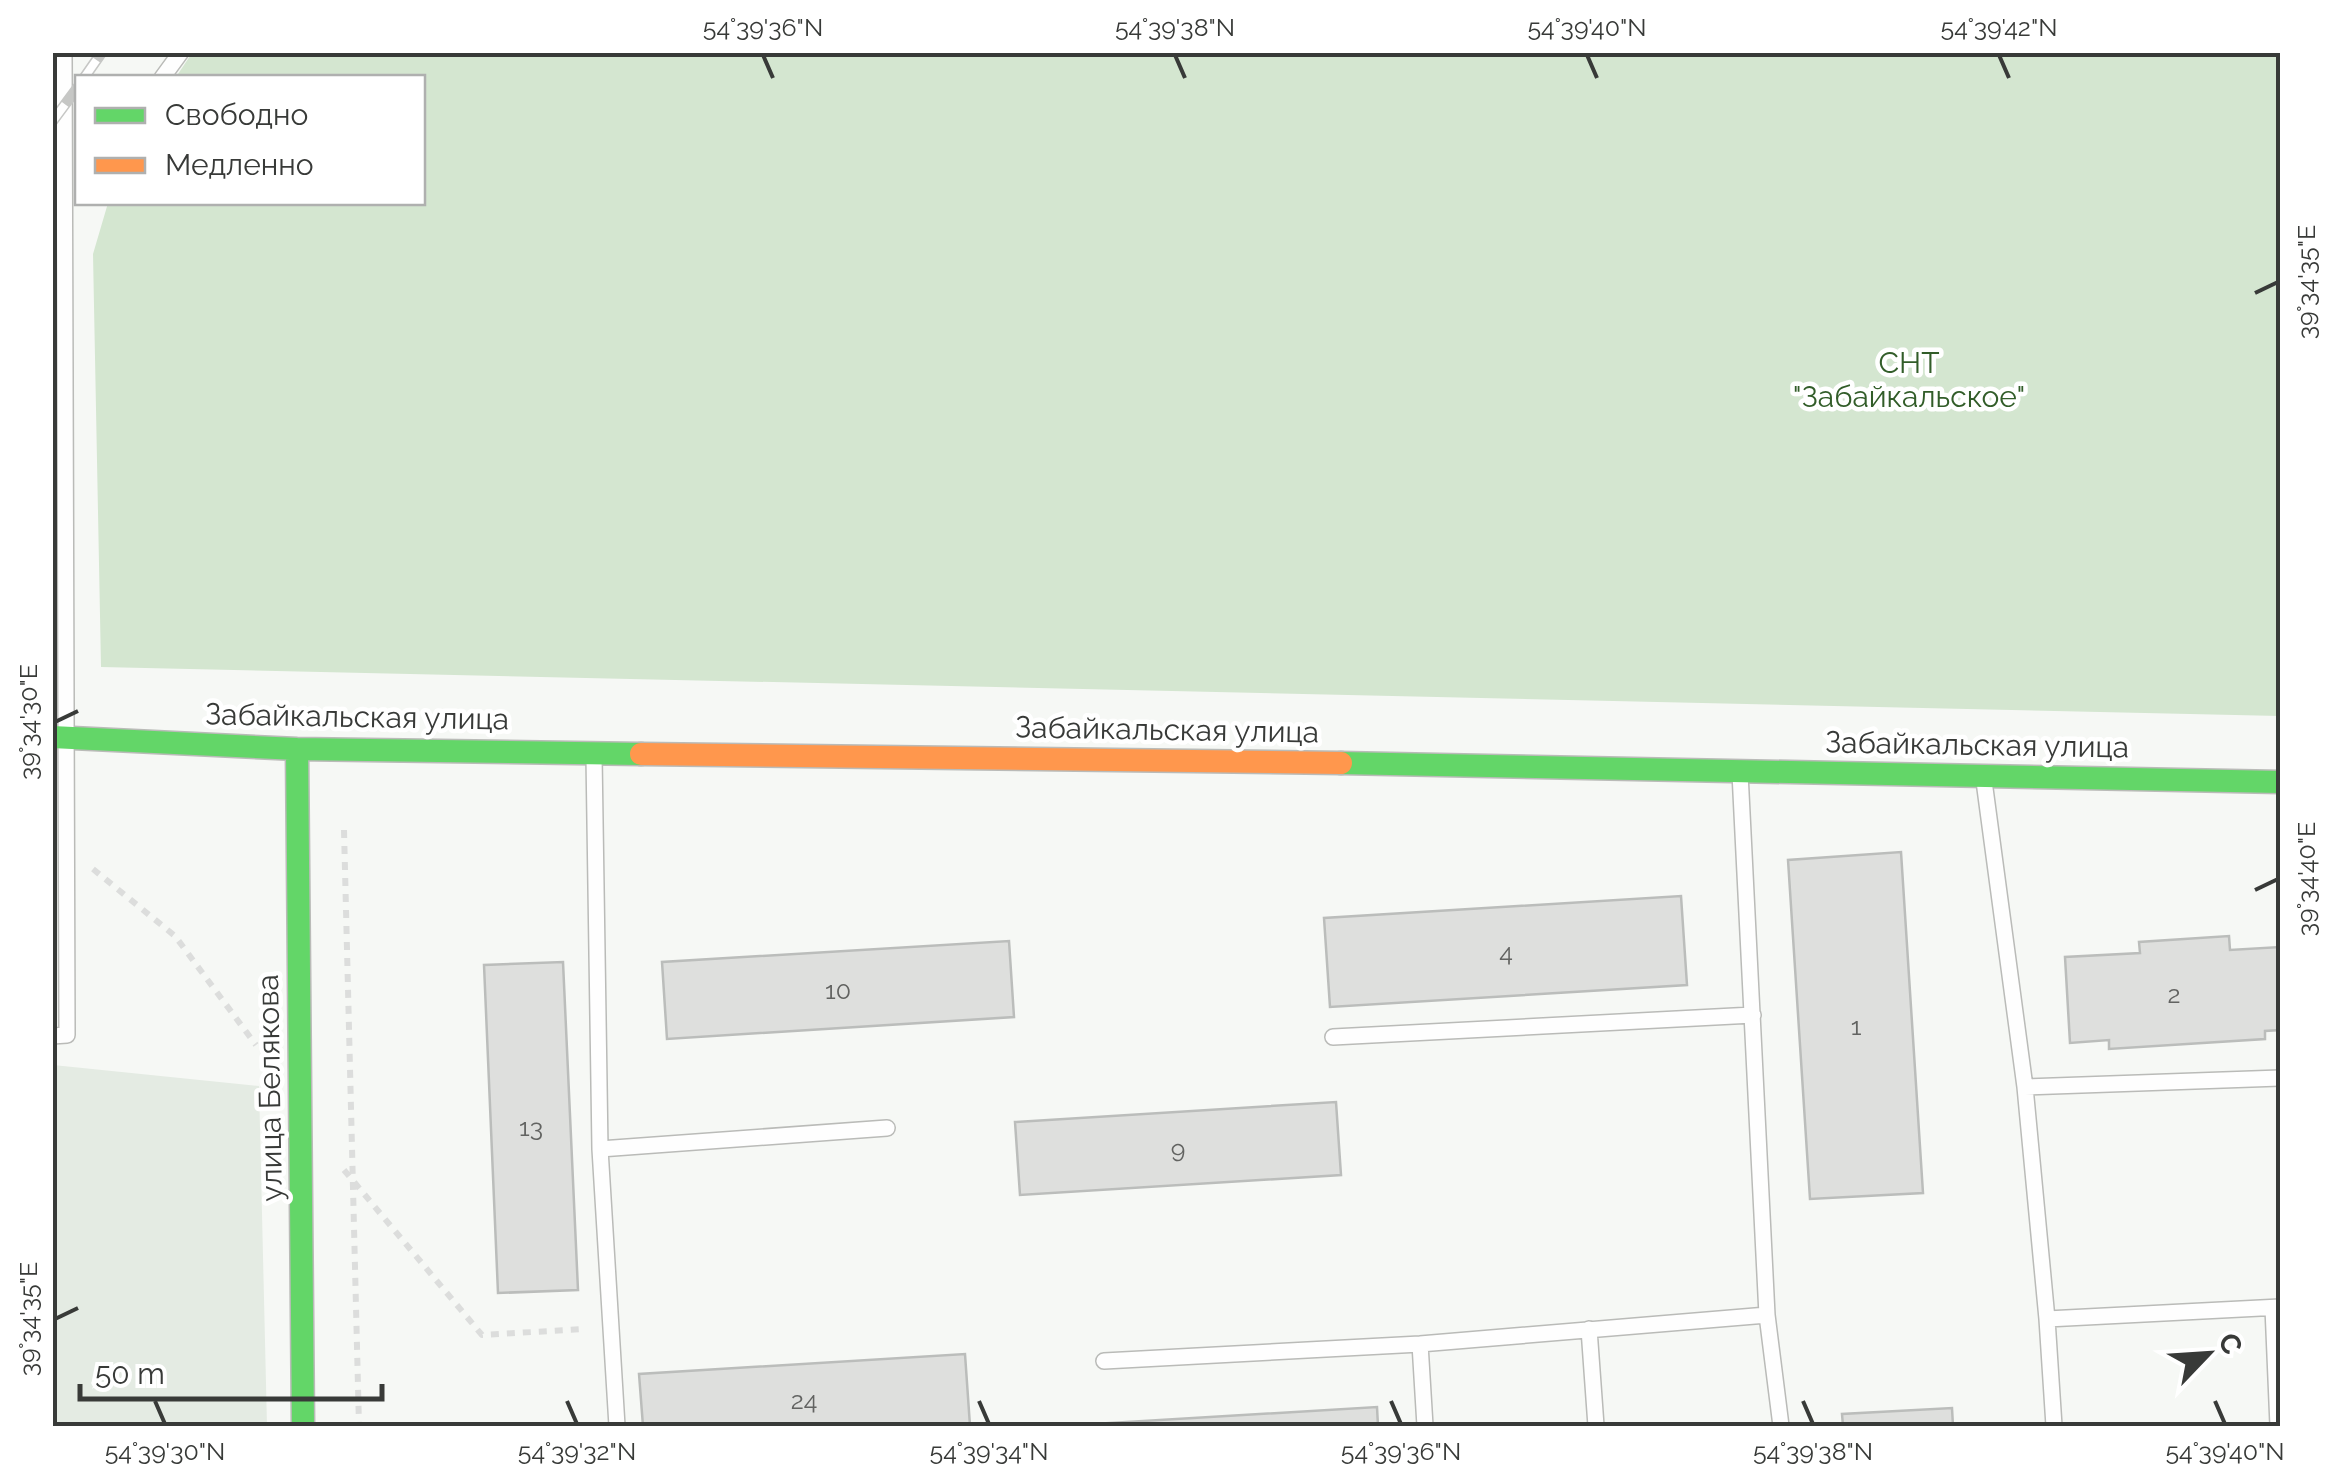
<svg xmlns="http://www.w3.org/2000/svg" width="2333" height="1479" font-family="Raleway,sans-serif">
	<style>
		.built { fill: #e4ebe3 }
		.green { fill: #d4e6d0 }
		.building { fill: #dedfdd; stroke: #bbbdbb; stroke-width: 2.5 }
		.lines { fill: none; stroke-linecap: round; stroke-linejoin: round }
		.lane-casing { stroke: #babbb8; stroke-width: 18 }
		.fast-casing { stroke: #babbb8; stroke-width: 25 }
		.slow-casing { stroke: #babbb8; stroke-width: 25 }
		.path { stroke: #dcdddc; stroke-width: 6; stroke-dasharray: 8 8; stroke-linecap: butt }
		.lane { stroke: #fefefe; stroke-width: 15 }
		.fast { stroke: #63d668; stroke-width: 22 }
		.slow { stroke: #ff974d; stroke-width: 22 }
		.rail-casing { stroke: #c6c7c5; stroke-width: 11 }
		.rail { stroke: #fff; stroke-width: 8; stroke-dasharray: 22; stroke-linecap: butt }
		.ticks { fill: none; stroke: #383a38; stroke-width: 4 }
		.labels { text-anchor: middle; stroke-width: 9; stroke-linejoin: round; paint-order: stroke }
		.number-label { font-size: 25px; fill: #626361 }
		.park-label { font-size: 30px; fill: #325d29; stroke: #fff }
		.street-label { font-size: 30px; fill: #383a38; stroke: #fff }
		.neatline { fill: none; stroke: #383a38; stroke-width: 4 }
		.ticks-label { font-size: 25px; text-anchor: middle; fill: #383a38 }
	</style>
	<rect width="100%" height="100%" fill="#f6f8f5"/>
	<!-- built -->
	<path class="built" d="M53,1065l206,21 8,340h-214z"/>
	<!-- green -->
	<path class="green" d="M192,53h2088v663l-2179,-49 -8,-413 15,-51 314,-1v-124l-246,-1z"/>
	<!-- building -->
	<path class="building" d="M1901,852l22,341 -113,6 -22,-339z
		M1681,896l6,89 -357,22 -6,-89z
		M2229,936l1,14 50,-3v83l-15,1v8l-156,10v-9l-39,3 -5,-86 75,-4 -1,-11z
		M1009,941l5,76 -347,22 -5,-77z
		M563,962l15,328 -80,3 -14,-328z
		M1336,1102l5,73 -321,20 -5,-73z
		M965,1354l5,72h-327l-4,-52z
		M1377,1407l1,19h-318z
		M1952,1408l1,18h-110l-1,-12z"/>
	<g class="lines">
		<defs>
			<path id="lane" d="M162,78l19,-26
				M594,756l6,393 17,277
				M1984,781l41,306 22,232 233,-12
				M52,1036l15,-1 -3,-983
				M1333,1037l420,-22
				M2025,1087l255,-9
				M600,1149l287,-21
				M2273,1308l5,118
				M1767,1315l14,111
				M2047,1319l7,107
				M1589,1329l7,97
				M1420,1344l5,82
				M1104,1361l316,-17 347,-29 -27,-542"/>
			<path id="fast" d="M52,737l245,12 344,5
				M297,749l6,677
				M1341,763l939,19"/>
			<path id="slow" d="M641,754l700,9"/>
		</defs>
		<!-- lane casing -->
		<use href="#lane" class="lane-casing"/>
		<!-- fast casing -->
		<use href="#fast" class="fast-casing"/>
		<!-- slow casing -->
		<use href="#slow" class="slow-casing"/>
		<!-- path -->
		<path class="path" d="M344,830l15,596
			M93,869l82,67 81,109
			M344,1170l138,165 102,-6"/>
		<!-- lane -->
		<use href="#lane" class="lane"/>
		<!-- fast -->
		<use href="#fast" class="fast"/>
		<!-- slow -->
		<use href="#slow" class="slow"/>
		<defs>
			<path id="rail" d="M84,78l18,-26
				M52,122l26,-35"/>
		</defs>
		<!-- rail casing -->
		<use href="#rail" class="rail-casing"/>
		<!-- rail -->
		<use href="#rail" class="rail"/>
	</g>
	<!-- ticks -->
	<path class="ticks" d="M763,55l10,23M1175,55l10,23M1587,55l10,23M1999,55l10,23M2255,293l23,-11M55,722l23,-11M2255,890l23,-11M55,1319l23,-11M155,1401l10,23M567,1401l10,23M979,1401l10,23M1391,1401l10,23M1803,1401l10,23M2215,1401l10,23"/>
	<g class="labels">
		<!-- number labels -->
		<g class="number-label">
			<text x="1506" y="961">4</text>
			<text x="838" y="999">10</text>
			<text x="2174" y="1003">2</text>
			<text x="1856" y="1035">1</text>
			<text x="531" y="1136">13</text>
			<text x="1178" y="1158">9</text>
			<text x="804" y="1409">24</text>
		</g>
		<!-- park labels -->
		<g class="park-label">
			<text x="1909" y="373">СНТ<tspan x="1909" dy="34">"Забайкальское"</tspan></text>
		</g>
		<!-- street labels -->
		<g class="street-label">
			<text transform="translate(357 717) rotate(1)" y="10">Забайкальская улица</text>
			<text transform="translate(1167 730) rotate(1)" y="10">Забайкальская улица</text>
			<text transform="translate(1977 745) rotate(1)" y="10">Забайкальская улица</text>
			<text transform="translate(270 1088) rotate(-91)" y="10">улица Белякова</text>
		</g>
	</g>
	<!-- border -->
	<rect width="2333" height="1479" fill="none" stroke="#ffffff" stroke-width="110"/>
	<!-- legend -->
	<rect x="75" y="75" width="350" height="130" fill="#ffffff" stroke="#afb0af" stroke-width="2.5"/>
	<rect x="95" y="108" width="50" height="15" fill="#63d668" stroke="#afb0af" stroke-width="2.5"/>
	<text x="165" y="125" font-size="30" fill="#383a38">Свободно</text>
	<rect x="95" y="158" width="50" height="15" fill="#ff974d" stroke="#afb0af" stroke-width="2.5"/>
	<text x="165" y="175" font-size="30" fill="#383a38">Медленно</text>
	<!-- north arrow -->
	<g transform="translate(2208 1354) rotate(65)" stroke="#ffffff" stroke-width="8" paint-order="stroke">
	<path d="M0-8L18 38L0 25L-18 38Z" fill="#383a38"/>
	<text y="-15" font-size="28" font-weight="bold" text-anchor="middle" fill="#383a38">С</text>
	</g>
	<!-- scale -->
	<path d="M80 1384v15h302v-15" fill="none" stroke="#383a38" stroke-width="5"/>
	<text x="95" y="1384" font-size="30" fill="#383a38" stroke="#ffffff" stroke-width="8" paint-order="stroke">50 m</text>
	<rect x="55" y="55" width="2223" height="1369" class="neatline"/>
	<g class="ticks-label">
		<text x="763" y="36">54°39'36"N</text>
		<text x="1175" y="36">54°39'38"N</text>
		<text x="1587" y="36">54°39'40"N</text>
		<text x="1999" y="36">54°39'42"N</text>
		<text transform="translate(2306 282) rotate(-90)" y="9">39°34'35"E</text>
		<text transform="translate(28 722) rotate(-90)" y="9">39°34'30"E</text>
		<text transform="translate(2306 879) rotate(-90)" y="9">39°34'40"E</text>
		<text transform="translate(28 1319) rotate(-90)" y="9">39°34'35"E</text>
		<text x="165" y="1460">54°39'30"N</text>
		<text x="577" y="1460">54°39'32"N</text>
		<text x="989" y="1460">54°39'34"N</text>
		<text x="1401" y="1460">54°39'36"N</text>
		<text x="1813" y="1460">54°39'38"N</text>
		<text x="2225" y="1460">54°39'40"N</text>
	</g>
</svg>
